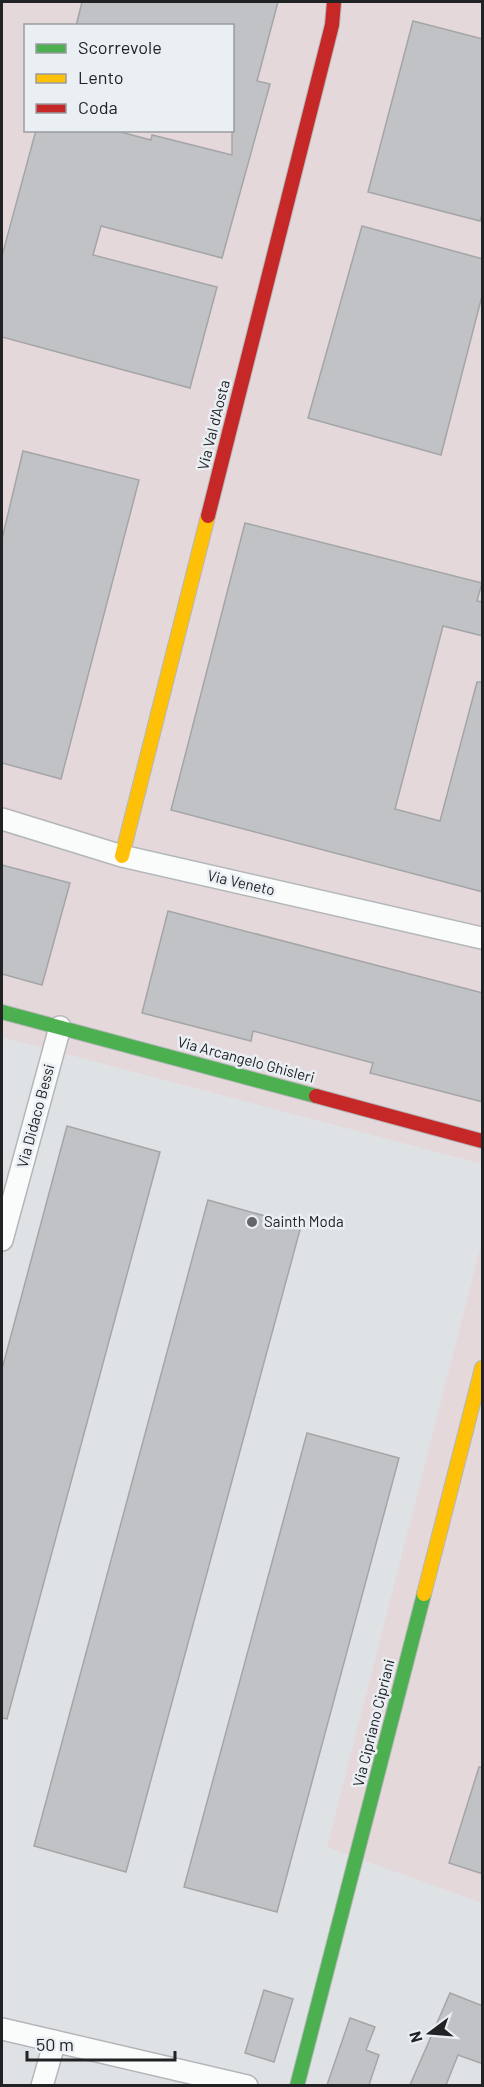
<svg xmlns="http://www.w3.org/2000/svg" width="484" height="2087" font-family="Barlow,sans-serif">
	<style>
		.industrial { fill: #e5d8db; fill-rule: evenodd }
		.building { fill: #c1c2c5; stroke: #a4a5a7; stroke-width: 1.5 }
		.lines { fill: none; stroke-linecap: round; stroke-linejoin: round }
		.street-casing { stroke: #b4b7b9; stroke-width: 24 }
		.fast-casing { stroke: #b4b7b9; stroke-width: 16 }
		.slow-casing { stroke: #b4b7b9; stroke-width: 16 }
		.jam-casing { stroke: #b4b7b9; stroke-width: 16 }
		.street { stroke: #fafbfb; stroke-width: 21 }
		.fast { stroke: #4caf50; stroke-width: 14 }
		.slow { stroke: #ffc107; stroke-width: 14 }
		.jam { stroke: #c62828; stroke-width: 14 }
		.poi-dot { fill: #636568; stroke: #eaeff4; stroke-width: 2 }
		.labels { text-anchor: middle; stroke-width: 5; stroke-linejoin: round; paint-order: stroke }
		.street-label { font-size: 15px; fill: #202224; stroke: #eaeff4 }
		.poi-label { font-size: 15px; fill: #202224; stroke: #eaeff4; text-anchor: start }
	</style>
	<rect width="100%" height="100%" fill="#dfe2e5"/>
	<!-- industrial -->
	<path class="industrial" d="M2,2h480v1162l-480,-127zM26,26h206v104h-206z
		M482,1241v662l-155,-56z"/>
	<!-- building -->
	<path class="building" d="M82,2h196l-21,79 13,3 -48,174 -121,-32 -8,29 124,32 -27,101 -188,-51v-81l34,-126h77l38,10 1,-5 80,20v-129h-156z
		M413,21l70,18v171l-3,11 -112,-29z
		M362,226l121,33v33l-42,163 -133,-37z
		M23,451l116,29 -78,299 -59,-16v-224z
		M245,523l237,60 -5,18 6,1v34l-40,-10 -48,183 45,12 37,-139h6v210l-312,-82z
		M2,865l68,18 -28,102 -40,-11z
		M168,911l315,82v109l-113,-29 3,-10 -120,-32 -2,10 -109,-28z
		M67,1126l93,26 -153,567 -5,-1v-349z
		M208,1200l93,26 -175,646 -92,-26z
		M307,1433l92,25 -122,454 -93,-25z
		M479,1767l4,1v106l-34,-11z
		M264,1990l29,9 -19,63 -29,-9z
		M450,1993l33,13v58l-25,-9 -12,30h-36z
		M350,2018l25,9 -9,23 13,5 -10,30h-42z"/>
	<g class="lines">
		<defs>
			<path id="street" d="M2,819l120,37 360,82
				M2,1240l58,-213
				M2,2029l245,57
				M42,2086l13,-45"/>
			<path id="fast" d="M2,1012l314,84
				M297,2086l127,-492"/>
			<path id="slow" d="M122,856l86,-340
				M424,1594l58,-226"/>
			<path id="jam" d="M208,516l124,-491 2,-23
				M316,1096l166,45"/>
		</defs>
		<!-- street casing -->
		<use href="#street" class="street-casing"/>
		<!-- fast casing -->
		<use href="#fast" class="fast-casing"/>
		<!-- slow casing -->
		<use href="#slow" class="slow-casing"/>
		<!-- jam casing -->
		<use href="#jam" class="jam-casing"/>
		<!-- street -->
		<use href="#street" class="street"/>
		<!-- fast -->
		<use href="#fast" class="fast"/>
		<!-- slow -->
		<use href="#slow" class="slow"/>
		<!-- jam -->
		<use href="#jam" class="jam"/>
	</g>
	<!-- markers -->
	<circle class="poi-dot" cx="252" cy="1222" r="6"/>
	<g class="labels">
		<!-- street labels -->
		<g class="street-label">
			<text transform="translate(214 425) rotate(-76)" y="5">Via Val d'Aosta</text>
			<text transform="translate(241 883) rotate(13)" y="5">Via Veneto</text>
			<text transform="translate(246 1060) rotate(15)" y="5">Via Arcangelo Ghisleri</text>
			<text transform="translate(36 1116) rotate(-75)" y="5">Via Didaco Bessi</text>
			<text transform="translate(374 1723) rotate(-76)" y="5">Via Cipriano Cipriani</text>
		</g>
		<!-- poi labels -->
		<g class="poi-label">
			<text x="264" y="1227">Sainth Moda</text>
		</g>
	</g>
	<!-- border -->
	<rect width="484" height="2087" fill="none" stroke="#202224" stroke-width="6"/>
	<!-- legend -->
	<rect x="24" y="24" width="210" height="108" fill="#eaeff4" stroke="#999da1" stroke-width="1.5"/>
	<rect x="36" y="44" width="30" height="9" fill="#4caf50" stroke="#999da1" stroke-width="1.5"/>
	<text x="78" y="54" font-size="18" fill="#202224">Scorrevole</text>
	<rect x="36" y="74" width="30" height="9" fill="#ffc107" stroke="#999da1" stroke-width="1.5"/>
	<text x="78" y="84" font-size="18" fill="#202224">Lento</text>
	<rect x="36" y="104" width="30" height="9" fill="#c62828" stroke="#999da1" stroke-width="1.5"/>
	<text x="78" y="114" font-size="18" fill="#202224">Coda</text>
	<!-- north arrow -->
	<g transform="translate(430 2033) rotate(254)" stroke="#eaeff4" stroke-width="4.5" paint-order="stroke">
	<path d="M0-4.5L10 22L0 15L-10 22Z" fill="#202224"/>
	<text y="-9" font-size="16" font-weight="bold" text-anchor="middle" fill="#202224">N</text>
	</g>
	<!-- scale -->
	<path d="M27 2051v9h148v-9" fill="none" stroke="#202224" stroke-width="3"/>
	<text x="36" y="2051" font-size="18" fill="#202224" stroke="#eaeff4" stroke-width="4.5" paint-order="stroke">50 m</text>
</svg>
